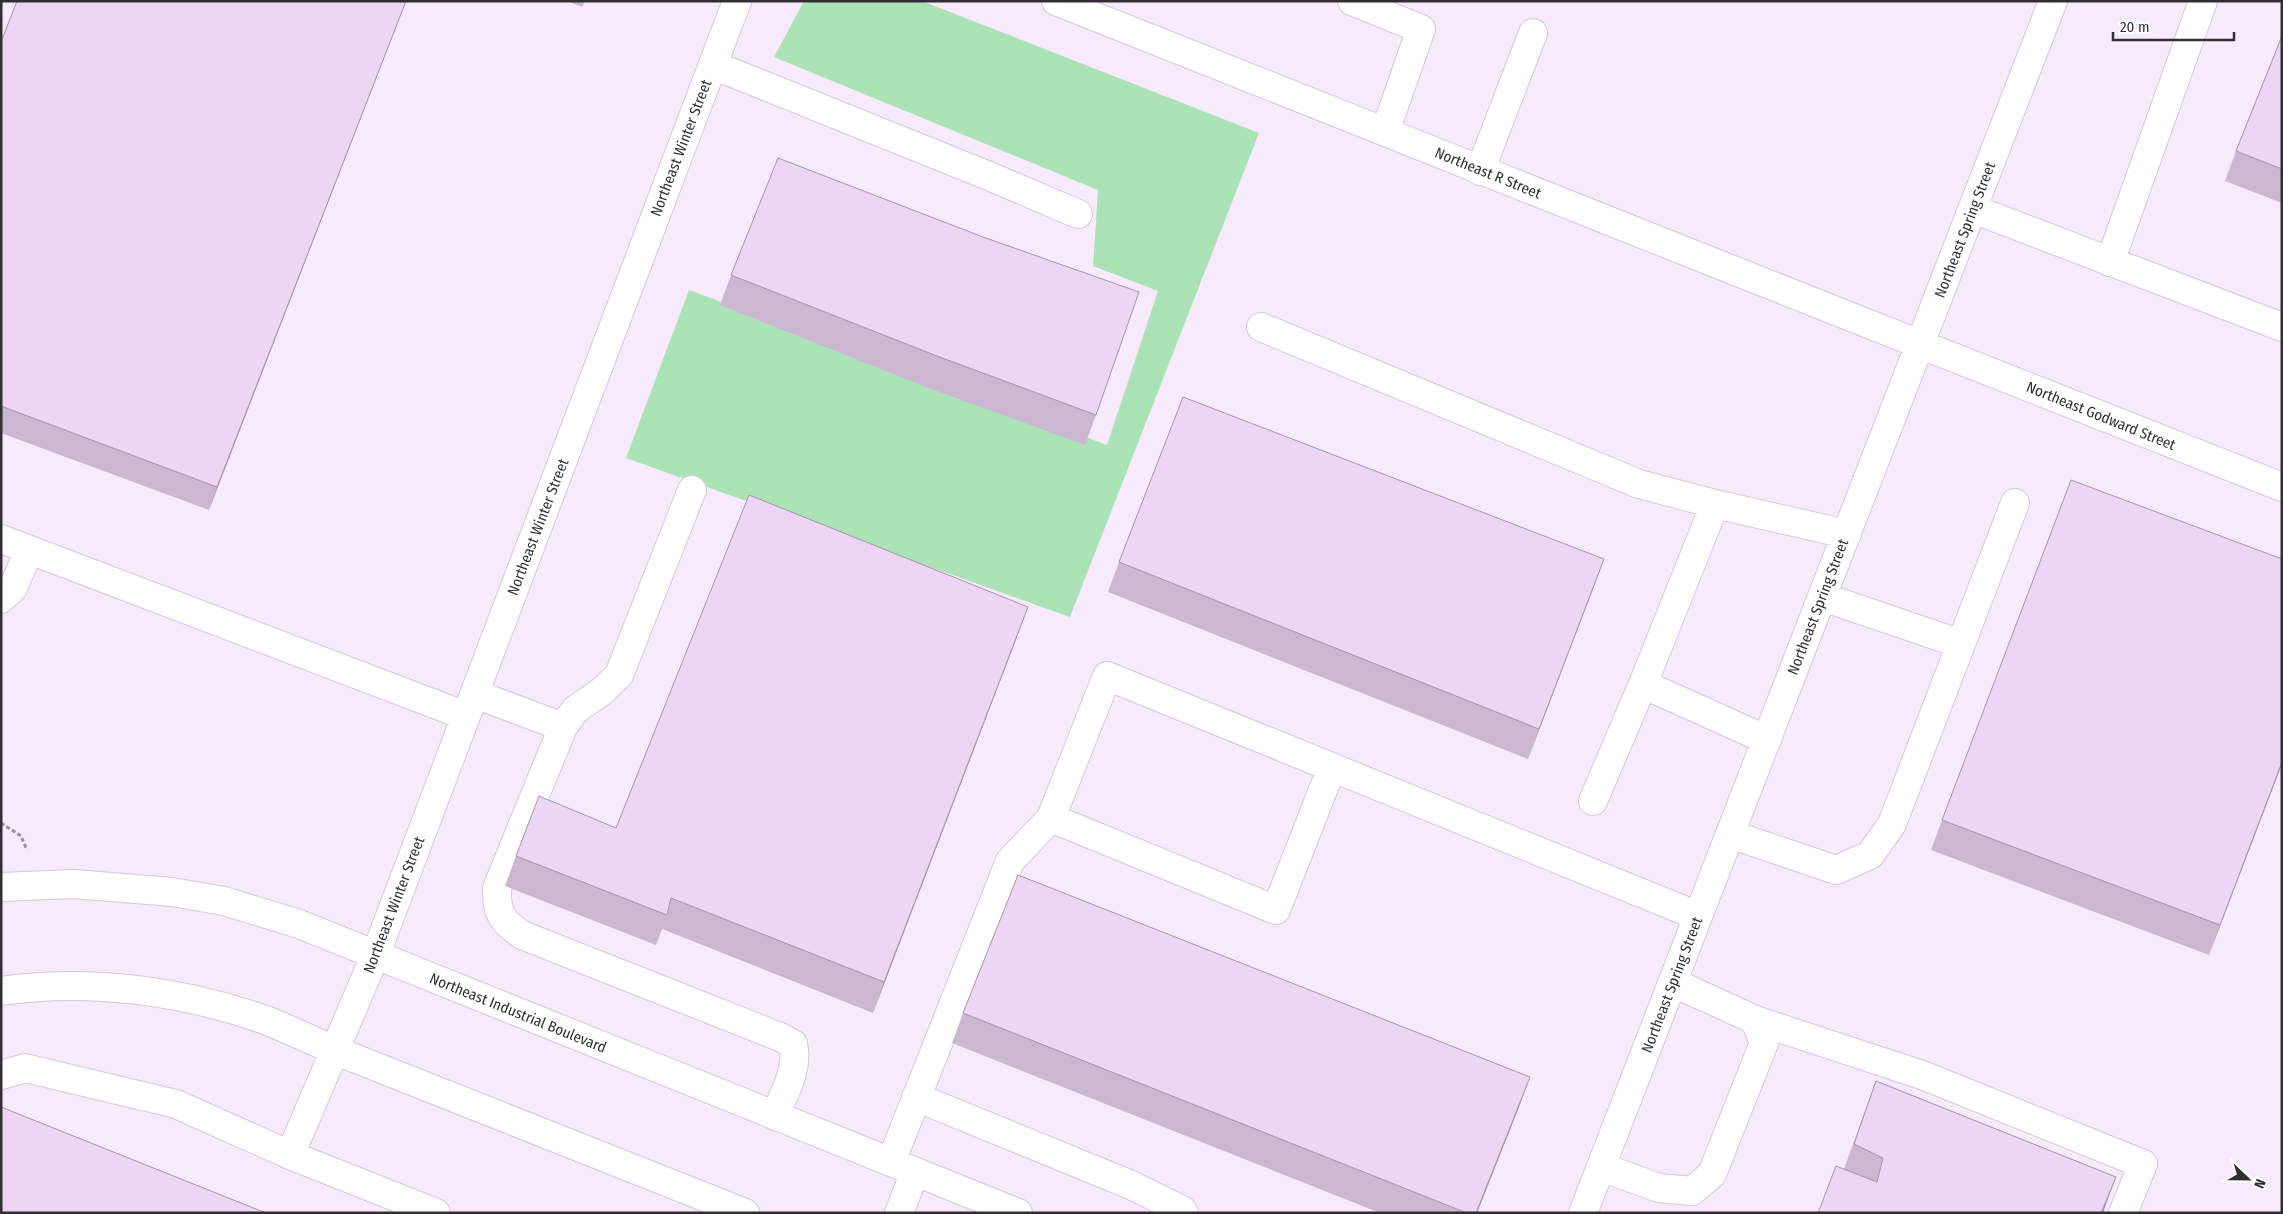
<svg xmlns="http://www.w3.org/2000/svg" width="2283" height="1214" font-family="'Fira Sans Condensed',sans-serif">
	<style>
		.built { fill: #f7eafc }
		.green { fill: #ace3b6 }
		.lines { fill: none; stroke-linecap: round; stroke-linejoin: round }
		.minor-casing { stroke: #d4c8d8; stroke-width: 30 }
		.path { stroke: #979398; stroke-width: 3; stroke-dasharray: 4 2.5; stroke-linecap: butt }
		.minor { stroke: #fff; stroke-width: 28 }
		.wall { fill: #ccb7d3 }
		.shaded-wall { fill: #a695ac }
		.building { fill: #edd5f5; stroke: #a695ac }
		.labels { text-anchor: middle; stroke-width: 4; stroke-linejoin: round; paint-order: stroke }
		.street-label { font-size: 15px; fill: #322e34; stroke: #fff }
	</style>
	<rect width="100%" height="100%" fill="#fdfafd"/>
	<!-- built -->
	<path class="built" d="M1,1h2281v1212h-2281z"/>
	<!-- green -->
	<path class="green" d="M804,1h118l337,132 -189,484 -444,-159 63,-168 418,155 51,-154 -65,-25 5,-76 -324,-133z"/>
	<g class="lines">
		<defs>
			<path id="minor" d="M1056,1l790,314c144,58 290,115 436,172
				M1352,1l69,28 -36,103
				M713,65l276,111 89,38
				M1480,171l53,-138
				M1973,209l309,118
				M2110,262l93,-261
				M1261,327l378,157 76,20
				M692,490l-73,185 -18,17 -26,18 -12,17 -66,161c-1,25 5,33 25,47l258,102 13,7c6,25 -9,49 -18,72
				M1,539l465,177
				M1823,597l138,47
				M1,599l12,-11 16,-38
				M475,694l88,33
				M1767,740l-124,-56 72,-180 132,30
				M1332,767l-56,143 -225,-92 56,-142 591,240
				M1593,801l50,-117
				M1730,834l106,36 34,-15 22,-31 123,-321
				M1,887l73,-3 98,8 52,9 75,23 719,289
				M1,991c88,-13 184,0 267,30 22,9 44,19 66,29l411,163
				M1755,1020l167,55 221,89 -20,49
				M1,1075l24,-7 151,36 114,51
				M916,1097l215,88 51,25 2,3
				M891,1162l119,-301 41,-43
				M1601,1167l58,21 33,3 20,-17 52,-131 -9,-23 -83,-38
				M436,1213l-146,-58 85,-199 362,-955
				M899,1213l16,-41
				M1583,1213l470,-1212"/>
		</defs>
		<!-- minor casing -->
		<use href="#minor" class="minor-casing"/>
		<!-- path -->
		<path class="path" d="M1,823l20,13 6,14"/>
		<!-- minor -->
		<use href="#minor" class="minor"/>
	</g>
	<!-- wall -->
	<path class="wall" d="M17,1h389l-197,509 -208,-77v-391z
		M567,1h18l-3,6z
		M2282,36v167l-57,-22 11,-30z
		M731,275l365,140 -11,30 -159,-58 -206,-82z
		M1604,559l-76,200 -420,-167 11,-30z
		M1017,637l-144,376 -211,-84 -6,16 -151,-59 11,-30 100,-28z
		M2282,764l-73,191 -278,-105 11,-30z
		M963,1013l567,64 -11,30 -42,106h-97l-428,-170z
		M1876,1081l240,96 -298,36 26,-44z"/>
	<!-- shaded-wall -->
	<path class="shaded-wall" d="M406,1l-197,509 8,-23z
		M1604,559l-11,30 -65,170 11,-30z
		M1028,607l-11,30 -144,376 11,-31z
		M2282,762v2l-73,191 11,-30z
		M1530,1077l-11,30 -42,106h-1z
		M2116,1177l-11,30 -2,6h-2z"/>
	<!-- building -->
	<path class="building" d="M17,1h389l-189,486 -216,-81v-364z
		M2282,36v133l-46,-18z
		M778,158l205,79 156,55 -43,123 -159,-59 -206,-81z
		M1183,397l421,162 -65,170 -420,-167z
		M2071,480l211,79v203l-62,163 -278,-105z
		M749,495l279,112 -144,375 -213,-84 -4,17 -151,-59 23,-60 77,32z
		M1018,875l512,202 -54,136h-9l-504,-200z
		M1876,1081l240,96 -15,36h-283l18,-47 41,16 6,-24 -29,-14z
		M1,1107l265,106h-265z"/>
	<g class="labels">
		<!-- street labels -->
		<g class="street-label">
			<text transform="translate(681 148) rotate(-69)" y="5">Northeast Winter Street</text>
			<text transform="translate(1488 173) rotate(22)" y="5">Northeast R Street</text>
			<text transform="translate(1965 230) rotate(-69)" y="5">Northeast Spring Street</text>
			<text transform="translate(2101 416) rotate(22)" y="5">Northeast Godward Street</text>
			<text transform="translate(538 527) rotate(-69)" y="5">Northeast Winter Street</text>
			<text transform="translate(1818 607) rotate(-69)" y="5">Northeast Spring Street</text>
			<text transform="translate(394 905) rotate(-69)" y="5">Northeast Winter Street</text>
			<text transform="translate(1672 985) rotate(-69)" y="5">Northeast Spring Street</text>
			<text transform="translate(518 1013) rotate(22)" y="5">Northeast Industrial Boulevard</text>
		</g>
	</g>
	<!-- border -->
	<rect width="2283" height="1214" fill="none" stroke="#322e34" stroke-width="5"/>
	<!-- north arrow -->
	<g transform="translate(2248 1179) rotate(112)" stroke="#ffffff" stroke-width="4" paint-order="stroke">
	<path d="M0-4L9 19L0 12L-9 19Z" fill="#322e34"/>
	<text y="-8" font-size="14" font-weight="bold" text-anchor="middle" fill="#322e34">N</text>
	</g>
	<!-- scale -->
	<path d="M2113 32v8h121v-8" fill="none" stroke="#322e34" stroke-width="2.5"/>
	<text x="2120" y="32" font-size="15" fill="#322e34" stroke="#ffffff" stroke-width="4" paint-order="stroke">20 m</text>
</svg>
